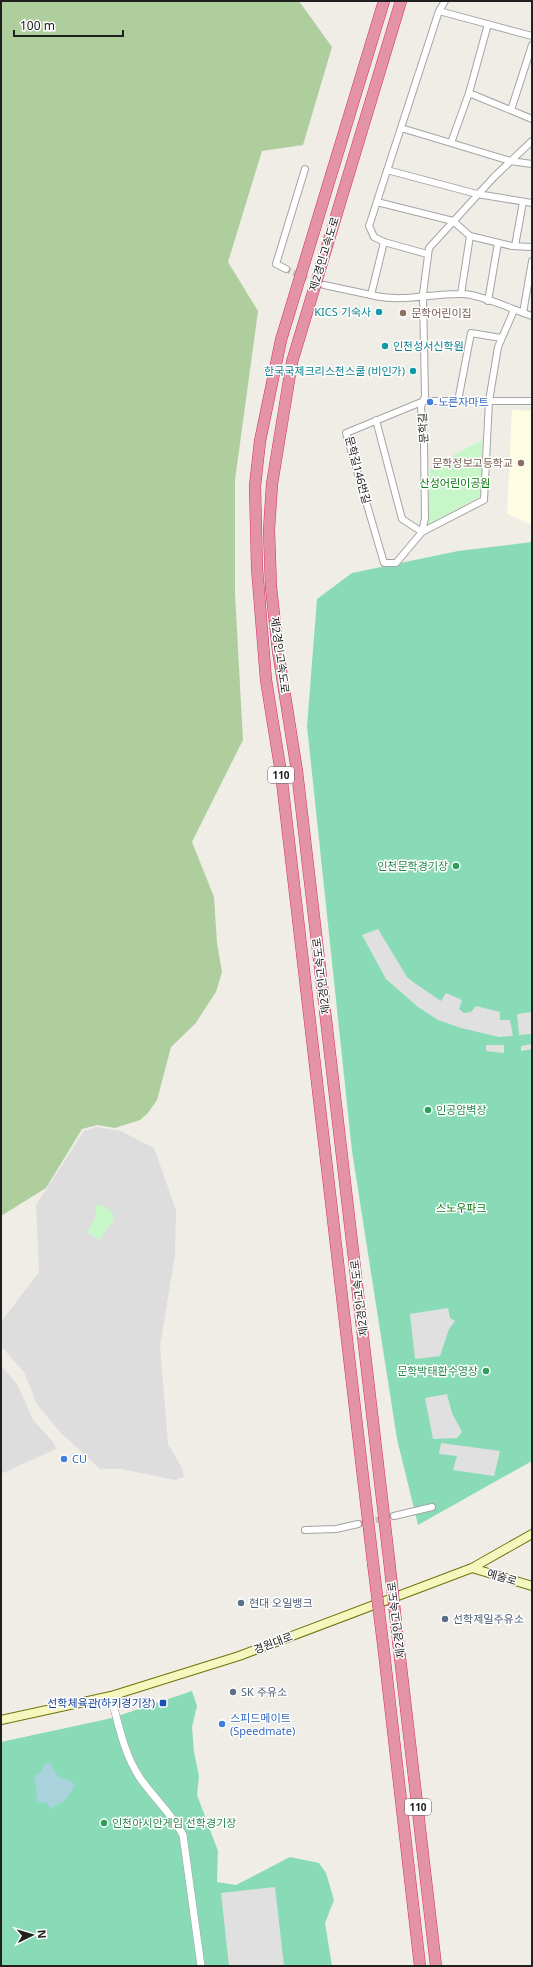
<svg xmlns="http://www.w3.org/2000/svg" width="533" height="1967" font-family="'Noto Sans','Noto Sans KR',sans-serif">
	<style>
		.residential { fill: #dedddd }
		.education { fill: #fefde3 }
		.forest { fill: #aece9e }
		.park { fill: #c7f7c9 }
		.pitch { fill: #89dbb8 }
		.parking { fill: #e0e0e0 }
		.water { fill: #aad2dc }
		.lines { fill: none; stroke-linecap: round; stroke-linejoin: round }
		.minor-tunnel { stroke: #c6c4bf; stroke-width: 6; stroke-dasharray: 6 3; stroke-linecap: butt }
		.minor-casing { stroke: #a4a4a4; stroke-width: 8 }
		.tertiary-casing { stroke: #a4a4a4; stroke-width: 8 }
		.secondary-casing { stroke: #6d740a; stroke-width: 10 }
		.motorway-casing { stroke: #d42f6d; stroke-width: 12 }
		.minor { stroke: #fff; stroke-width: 6 }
		.tertiary { stroke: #fff; stroke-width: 7 }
		.secondary { stroke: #f6f7be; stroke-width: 8 }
		.motorway { stroke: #e393a5; stroke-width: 11 }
		.motorway-bridge-casing { stroke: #d42f6d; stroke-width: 12; stroke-linecap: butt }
		.motorway-bridge { stroke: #e393a5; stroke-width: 11 }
		.culture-dot { fill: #0f9aa8; stroke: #fff; stroke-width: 1.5 }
		.education-dot { fill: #8d6e63; stroke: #fff; stroke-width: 1.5 }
		.shop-dot { fill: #3f7fe0; stroke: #fff; stroke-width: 1.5 }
		.leisure-dot { fill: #2e9e5b; stroke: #fff; stroke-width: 1.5 }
		.service-dot { fill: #5c6f8a; stroke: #fff; stroke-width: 1.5 }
		.transit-dot { fill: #1a4fb4; stroke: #fff; stroke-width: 1.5 }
		.labels { text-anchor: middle; stroke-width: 3; stroke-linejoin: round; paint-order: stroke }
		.shield { fill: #fff; stroke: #636363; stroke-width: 1 }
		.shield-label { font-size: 10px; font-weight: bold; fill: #202020 }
		.street-label { font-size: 11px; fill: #202020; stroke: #fff }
		.culture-label { font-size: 11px; fill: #0d838f; stroke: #fff; text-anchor: end }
		.education-label { font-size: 11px; fill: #785e54; stroke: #fff; text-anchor: start }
		.shop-label { font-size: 11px; fill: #366cbe; stroke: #fff; text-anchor: start }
		.park-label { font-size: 11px; fill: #117b16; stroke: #fff }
		.leisure-label { font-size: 11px; fill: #27864d; stroke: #fff; text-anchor: end }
		.service-label { font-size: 11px; fill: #4e5e75; stroke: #fff; text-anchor: start }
		.transit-label { font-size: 11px; fill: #164399; stroke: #fff; text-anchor: end }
	</style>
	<rect width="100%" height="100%" fill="#f0ede7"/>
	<!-- residential -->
	<path class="residential" d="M96,1127l25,4 33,17 22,62 -1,45 -15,92 8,97 14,24 2,9 -9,3 -54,-11h-21l-40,-37 -23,-28 -13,-32 -23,-26v-24l38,-50 -3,-67 48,-74z
		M1,1365l16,19 16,36 21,23 2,6 -55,25z"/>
	<!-- education -->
	<path class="education" d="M512,410l20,1v114l-25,-11z"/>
	<!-- forest -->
	<path class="forest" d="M1,1h298l33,46 -29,98 -41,6 -34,111 30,49 -23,169v114l8,146 -51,102 22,55 3,46 5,29 -6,20 -21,32 -24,23 -14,53 -9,13 -8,7 -25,8 -18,-3 -15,4 -36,59 -45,28z"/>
	<!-- park -->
	<path class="park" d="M482,440v56l-55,29 3,-57z
		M99,1204l13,7 2,8 -14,21 -13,-8 8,-14 1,-12z"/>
	<!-- pitch -->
	<path class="pitch" d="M532,542v919l-114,64 -21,-86 -45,-288 -45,-425 10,-127 35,-26 106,-22z
		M192,1691l5,15 -5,21 2,25 5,24 -2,19 21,56 -1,31 19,3 54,-28 29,6 7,10 8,27 -9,23 7,43h-331v-224l111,-24z"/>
	<!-- parking -->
	<path class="parking" d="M378,929l29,48 6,5 28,19 5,-8 16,7 -3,9 5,4 7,-1 5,-6 24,6v8h10l3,16 -14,1 -38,-9 -23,-8 -20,-13 -32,-28 -24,-44z
		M532,1012v22l-13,1 -2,-21z
		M532,1044v5l-11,2v-5z
		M486,1045h18v8l-18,-2z
		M448,1308l2,10 5,3 -6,8 -9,27 -25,3 -5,-45z
		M447,1394l5,19 10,19 -5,6 -24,1 -8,-41z
		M441,1443l59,8 -6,25 -41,-6 4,-14 -18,-2z
		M275,1887l9,79h-55l-8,-73z"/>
	<!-- water -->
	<path class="water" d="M51,1763c6,19 11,12 24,22 -5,8 -10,19 -20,20l-4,4 -4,-6 -9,-1c-3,-8 0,-14 -4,-22l2,-5 5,-3 3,-8z"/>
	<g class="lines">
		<!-- minor-tunnel -->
		<path class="minor-tunnel" d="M285,269l33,14
			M358,1524l28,-6"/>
		<defs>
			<path id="minor" d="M445,1l-6,10 93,25
				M488,24l-19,69 -18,50 59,18 22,3
				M469,93l63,26
				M511,110l21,-65
				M401,128l50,15
				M532,141l-38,36 -65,71 -6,46 2,102 -4,11 3,35 1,76 -3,14 -26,31h-12l-38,-130 78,-32h108
				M387,170l90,24 55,9
				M377,202l76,19 17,15 42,10 20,1
				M384,242l-13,53c33,8 60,-2 91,-1 18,0 52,16 70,22
				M515,246l8,-44
				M427,254l-43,-12 -10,-5 -5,-11 70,-215
				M286,269l-10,-5 29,-95
				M324,285l47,10
				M461,294l9,-58
				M488,301l10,-58
				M523,313l9,-52
				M458,401l13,-68 30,5
				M376,420l26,99 20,13
				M422,532l62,-32 5,-99 9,-54 16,-37
				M394,1516l38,-9
				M305,1530l31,-1 22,-5"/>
			<path id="tertiary" d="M111,1696c7,27 13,58 29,82 14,20 31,35 43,57l18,131"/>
			<path id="secondary" d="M472,1568l60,18
				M1,1720l110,-24 128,-40 233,-88 60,-34"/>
			<path id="motorway" d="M389,1559l-92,-788 -19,-120 -7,-64 -2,-57 3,-46 20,-122 109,-361
				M373,1563l-92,-790 -15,-93 -9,-112 -2,-82 5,-45 21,-101 103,-339
				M399,1649l37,317
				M384,1652l36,314"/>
		</defs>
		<!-- minor casing -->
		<use href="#minor" class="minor-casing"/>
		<!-- tertiary casing -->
		<use href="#tertiary" class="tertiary-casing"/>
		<!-- secondary casing -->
		<use href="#secondary" class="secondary-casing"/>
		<!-- motorway casing -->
		<use href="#motorway" class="motorway-casing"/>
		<!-- minor -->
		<use href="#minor" class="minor"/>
		<!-- tertiary -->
		<use href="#tertiary" class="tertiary"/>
		<!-- secondary -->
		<use href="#secondary" class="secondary"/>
		<!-- motorway -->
		<use href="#motorway" class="motorway"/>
		<defs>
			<path id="motorway-bridge" d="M389,1559l10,90
				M373,1563l11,89"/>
		</defs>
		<!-- motorway-bridge casing -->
		<use href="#motorway-bridge" class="motorway-bridge-casing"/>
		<!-- motorway-bridge -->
		<use href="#motorway-bridge" class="motorway-bridge"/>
	</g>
	<!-- markers -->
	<g class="culture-dot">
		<circle cx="379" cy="312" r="4"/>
		<circle cx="385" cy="346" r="4"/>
		<circle cx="413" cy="371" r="4"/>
	</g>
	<g class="education-dot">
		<circle cx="403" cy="313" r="4"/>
		<circle cx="521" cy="463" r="4"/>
	</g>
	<g class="shop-dot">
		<circle cx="430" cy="402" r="4"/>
		<circle cx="64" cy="1459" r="4"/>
		<circle cx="222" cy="1724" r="4"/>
	</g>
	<g class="leisure-dot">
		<circle cx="456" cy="866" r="4"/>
		<circle cx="428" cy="1110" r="4"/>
		<circle cx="486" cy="1371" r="4"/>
		<circle cx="104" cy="1823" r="4"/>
	</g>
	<g class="service-dot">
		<circle cx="241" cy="1603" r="4"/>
		<circle cx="445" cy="1619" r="4"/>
		<circle cx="233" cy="1692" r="4"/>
	</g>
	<rect class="transit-dot" x="159" y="1699" width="8" height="8" rx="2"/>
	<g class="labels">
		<!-- shield labels -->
		<g class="shield">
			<rect x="268" y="767" width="26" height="16" rx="3"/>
			<rect x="405" y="1799" width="26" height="16" rx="3"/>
		</g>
		<g class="shield-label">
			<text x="281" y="779">110</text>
			<text x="418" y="1811">110</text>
		</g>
		<!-- street labels -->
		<g class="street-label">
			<text transform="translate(324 254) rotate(-73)" y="4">제2경인고속도로</text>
			<text transform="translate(423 428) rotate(-94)" y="4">문학길</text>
			<text transform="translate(358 470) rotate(75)" y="4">문학길146번길</text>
			<text transform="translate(280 655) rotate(82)" y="4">제2경인고속도로</text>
			<text transform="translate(321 976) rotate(-97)" y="4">제2경인고속도로</text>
			<text transform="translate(359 1298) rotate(-97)" y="4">제2경인고속도로</text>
			<text transform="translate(502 1577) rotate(17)" y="4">예술로</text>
			<text transform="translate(396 1620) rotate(-97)" y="4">제2경인고속도로</text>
			<text transform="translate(273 1643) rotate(-21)" y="4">경원대로</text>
		</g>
		<!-- culture labels -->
		<g class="culture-label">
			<text x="371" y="316">KICS 기숙사</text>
			<text x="393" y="350" text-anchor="start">인천성서신학원</text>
			<text x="405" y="375">한국국제크리스천스쿨 (비인가)</text>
		</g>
		<!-- education labels -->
		<g class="education-label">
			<text x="411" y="317">문학어린이집</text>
			<text x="513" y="467" text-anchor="end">문학정보고등학교</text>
		</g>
		<!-- shop labels -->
		<g class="shop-label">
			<text x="438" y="406">노른자마트</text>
			<text x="72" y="1463">CU</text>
			<text x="230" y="1722">스피드메이트<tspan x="230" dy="13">(Speedmate)</tspan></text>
		</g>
		<!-- park labels -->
		<g class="park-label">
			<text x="455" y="487">산성어린이공원</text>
			<text x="461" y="1212">스노우파크</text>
		</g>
		<!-- leisure labels -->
		<g class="leisure-label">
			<text x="448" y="870">인천문학경기장</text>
			<text x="436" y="1114" text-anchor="start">인공암벽장</text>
			<text x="478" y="1375">문학박태환수영장</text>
			<text x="112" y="1827" text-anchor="start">인천아시안게임 선학경기장</text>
		</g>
		<!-- service labels -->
		<g class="service-label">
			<text x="249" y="1607">현대 오일뱅크</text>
			<text x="453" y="1623">선학제일주유소</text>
			<text x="241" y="1696">SK 주유소</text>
		</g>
		<!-- transit labels -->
		<g class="transit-label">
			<text x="155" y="1707">선학체육관(하키경기장)</text>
		</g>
	</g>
	<!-- border -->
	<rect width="533" height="1967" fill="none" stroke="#202020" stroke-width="4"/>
	<!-- north arrow -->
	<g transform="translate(32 1935) rotate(85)" stroke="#ffffff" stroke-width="3" paint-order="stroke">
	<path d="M0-3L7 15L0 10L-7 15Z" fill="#202020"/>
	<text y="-6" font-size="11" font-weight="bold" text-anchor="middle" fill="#202020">N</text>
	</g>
	<!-- scale -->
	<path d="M14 30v6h109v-6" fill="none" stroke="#202020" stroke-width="2"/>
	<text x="20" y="30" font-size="12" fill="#202020" stroke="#ffffff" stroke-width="3" paint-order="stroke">100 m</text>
</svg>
